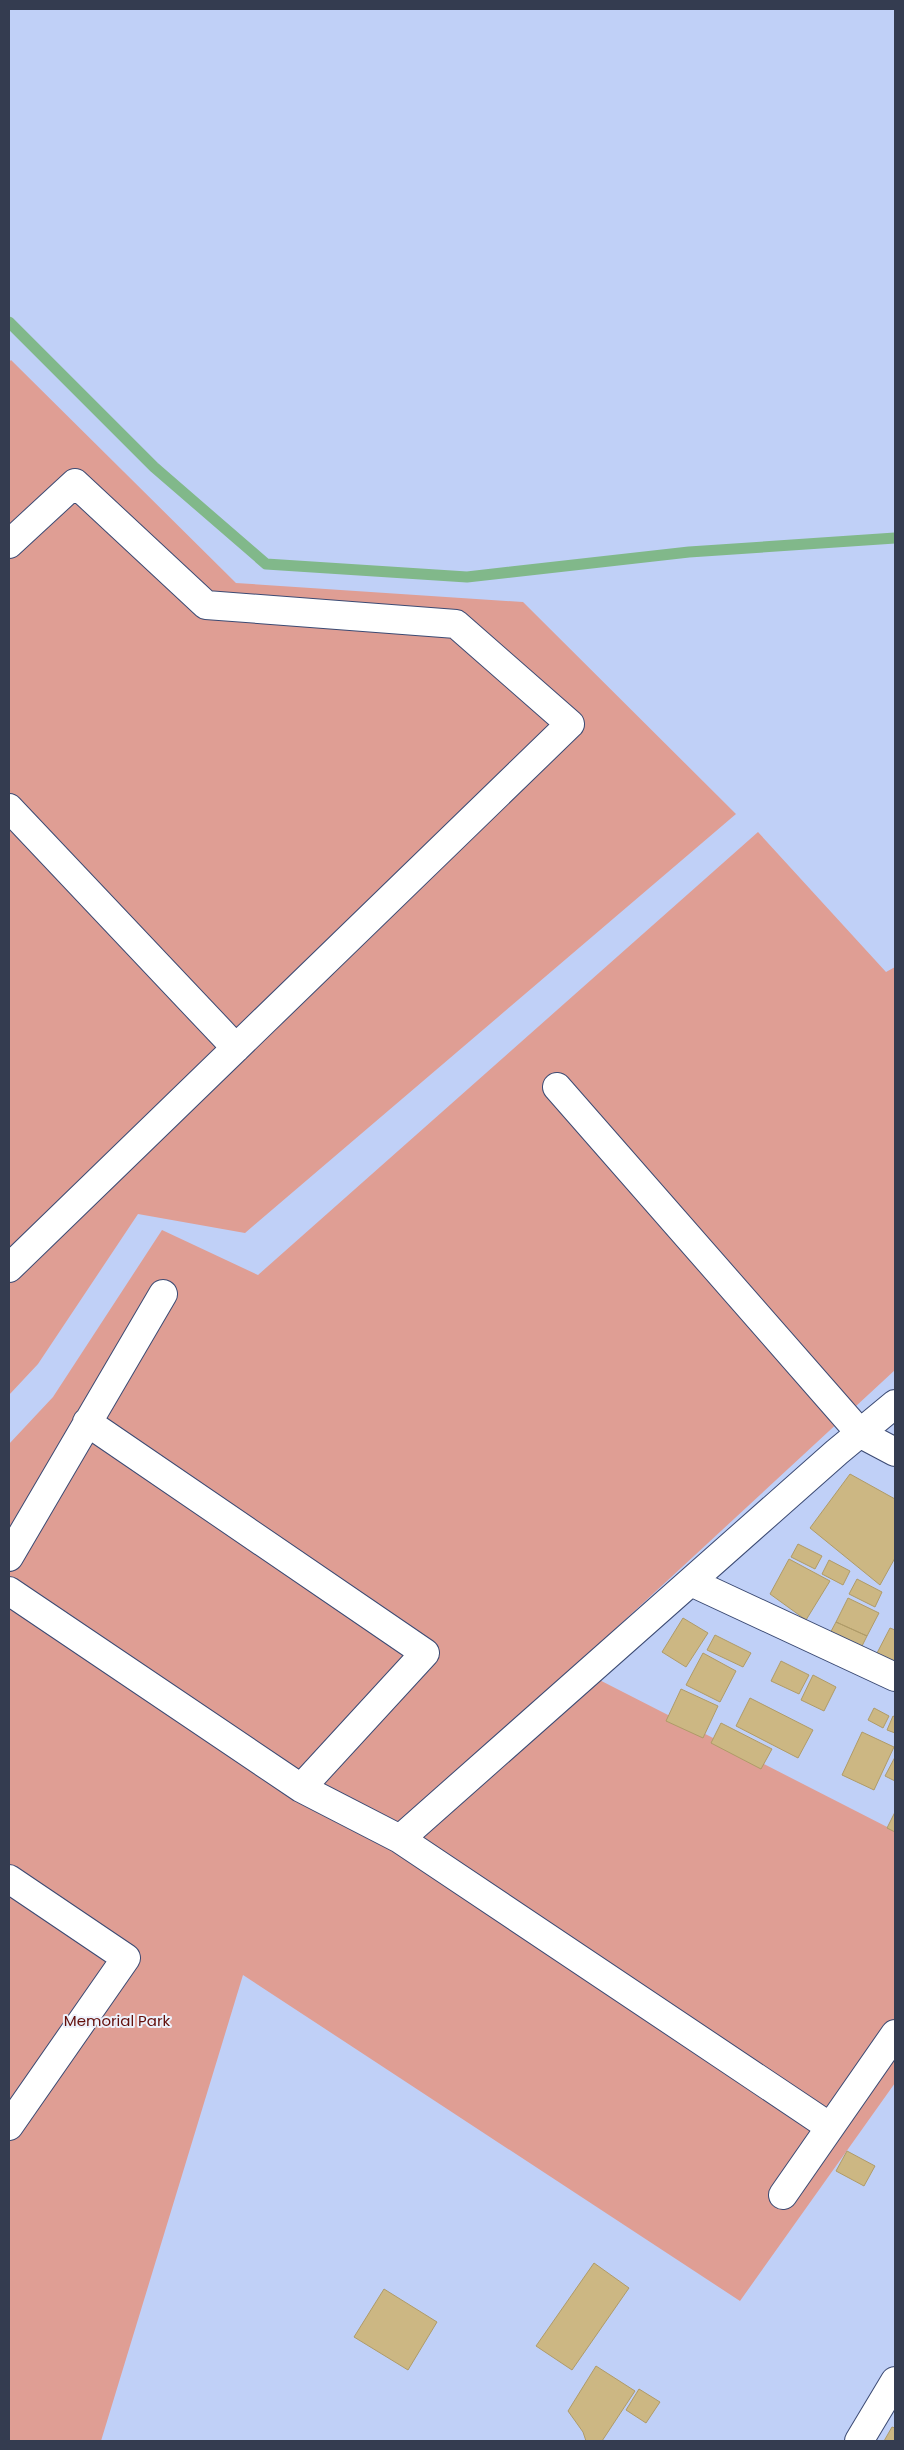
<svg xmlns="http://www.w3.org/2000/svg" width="904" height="2450" font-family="Poppins,sans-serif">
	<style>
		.green { fill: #df9e94 }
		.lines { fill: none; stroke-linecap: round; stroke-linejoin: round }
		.stream { stroke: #81b88a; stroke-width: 11 }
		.building { fill: #ccb783; stroke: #af9b68 }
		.minor-casing { stroke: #3b4a73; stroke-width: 30 }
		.minor { stroke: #fff; stroke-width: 28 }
		.labels { text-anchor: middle; stroke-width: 4; stroke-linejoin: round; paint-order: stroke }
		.park-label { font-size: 15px; fill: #630f0b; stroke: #edf1fb }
	</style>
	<rect width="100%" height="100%" fill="#c0d0f7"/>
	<!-- green -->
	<path class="green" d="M11,360l225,223 287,19 213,212 -491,419 -107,-19 -100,150 -29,31v-1033z
		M758,832l128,140 9,-5v403l-321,297 321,164v252l-155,218 -497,-326 -142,466h-92v-997l44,-47 109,-167 96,45z"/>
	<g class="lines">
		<!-- stream -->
		<path class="stream" d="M9,322l145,145 112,97 201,13 222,-25 206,-14"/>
	</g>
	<!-- building -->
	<path class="building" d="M850,1474l45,25v59l-15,27 -70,-57z
		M798,1544l24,12 -7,13 -24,-12z
		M789,1559l41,22 -24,39 -36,-26z
		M829,1560l21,11 -7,14 -21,-11z
		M857,1579l25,13 -7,15 -26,-13z
		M848,1598l31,15 -12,23 -31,-14z
		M683,1618l25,15 -22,34 -24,-15z
		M836,1622l31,14 -8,16 -31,-15z
		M890,1628l5,2v34l-19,-9z
		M715,1635l36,18 -8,14 -36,-17z
		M703,1653l33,18 -16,31 -34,-17z
		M781,1661l28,14 -10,19 -28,-13z
		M813,1675l23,12 -12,24 -23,-11z
		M681,1689l37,17 -15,32 -37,-17z
		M750,1698l63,32 -15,28 -62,-32z
		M874,1708l15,8 -6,12 -15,-8z
		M893,1716l2,1v16l-8,-3z
		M721,1723l51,26 -11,20 -50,-26z
		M862,1732l32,15 -20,43 -32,-15z
		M895,1757v24l-10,-5z
		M895,1812v20l-8,-4z
		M847,2151l28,15 -11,20 -28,-15z
		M594,2263l35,25 -57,82 -36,-24z
		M384,2289l53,33 -29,48 -54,-33z
		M596,2366l39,25 -33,50h-16l-3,-9 -15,-21z
		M639,2389l21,13 -14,21 -20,-13z
		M892,2427l3,1v13h-11z"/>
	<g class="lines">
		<defs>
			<path id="minor" d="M9,544l66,-61 131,122 250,19 114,100 -561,544
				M9,808l227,240
				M557,1087l304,347 34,18
				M87,1422l338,231 -124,135
				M9,1557l154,-263
				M691,1582l204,95
				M9,1591l292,197 99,51 430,288
				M400,1839l437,-387 58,-48
				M9,1879l117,79 -117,168
				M783,2195l112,-161
				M859,2441l36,-60"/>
		</defs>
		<!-- minor casing -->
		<use href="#minor" class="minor-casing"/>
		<!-- minor -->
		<use href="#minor" class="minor"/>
	</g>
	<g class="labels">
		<!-- park labels -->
		<g class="park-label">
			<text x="117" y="2026">Memorial Park</text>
		</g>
	</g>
	<!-- border -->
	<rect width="904" height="2450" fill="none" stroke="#343c50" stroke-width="20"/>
</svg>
